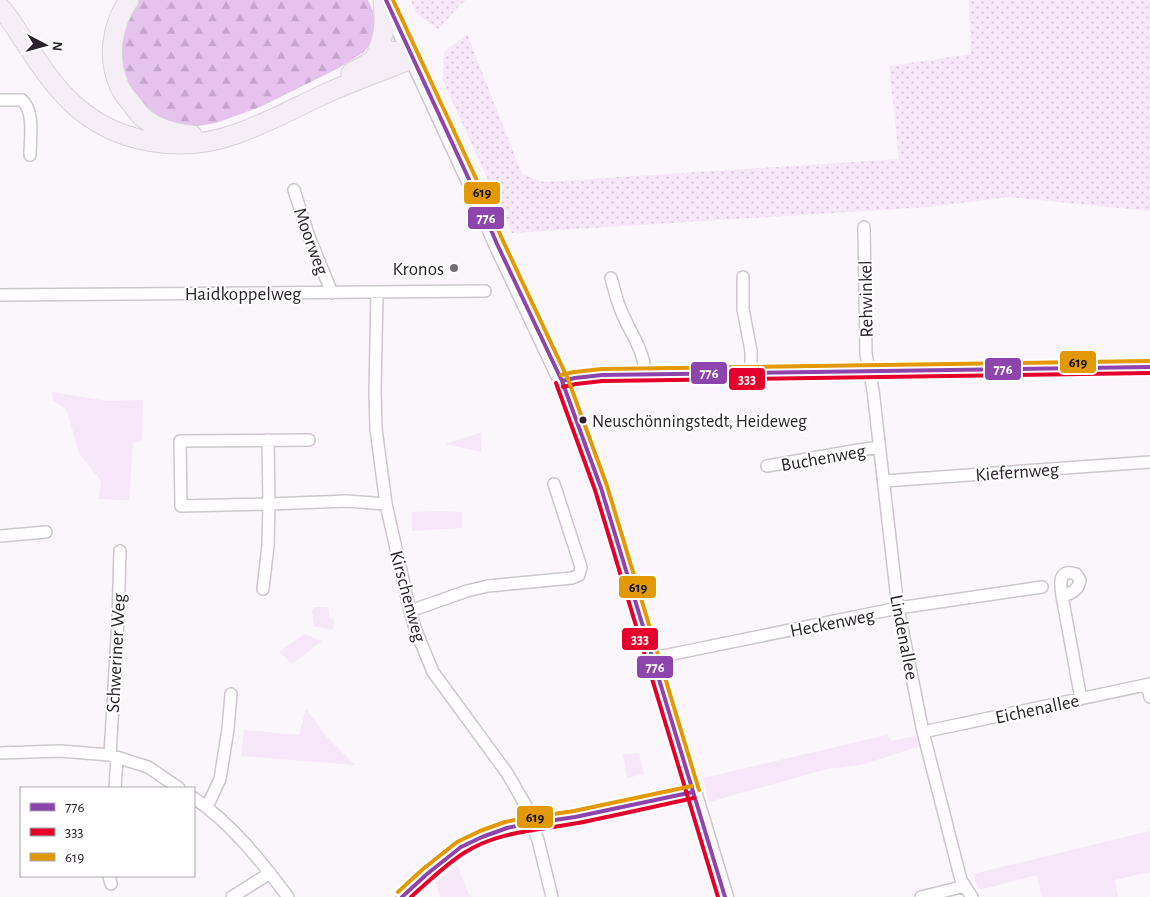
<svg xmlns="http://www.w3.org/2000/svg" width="1150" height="897" font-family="'Alegreya Sans',sans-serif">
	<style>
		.grass { fill: url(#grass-dots) }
		.forest { fill: url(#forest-firs) }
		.green { fill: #f6e7f9 }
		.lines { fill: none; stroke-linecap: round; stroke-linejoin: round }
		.minor-casing { stroke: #cdc7ce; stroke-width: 14 }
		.secondary-casing { stroke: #cdc7ce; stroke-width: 19 }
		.trunk-casing { stroke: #d7d4d8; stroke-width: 21 }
		.minor { stroke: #fefefe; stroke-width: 11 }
		.secondary { stroke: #fbf8fc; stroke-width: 16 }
		.trunk { stroke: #f6eef6; stroke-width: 19 }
		.bus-1-casing { stroke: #fff; stroke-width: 8 }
		.bus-2-casing { stroke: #fff; stroke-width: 8 }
		.bus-3-casing { stroke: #fff; stroke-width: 8 }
		.bus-1 { stroke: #8e44ad; stroke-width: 4 }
		.bus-2 { stroke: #e4002b; stroke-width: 4 }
		.bus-3 { stroke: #e39904; stroke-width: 4 }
		.poi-dot { fill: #746c75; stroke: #fff; stroke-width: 2 }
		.bus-dot { fill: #2b222d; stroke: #fff; stroke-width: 2 }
		.labels { text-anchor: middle; stroke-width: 4; stroke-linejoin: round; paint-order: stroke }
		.bus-label { font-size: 18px; fill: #2b222d; stroke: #fff; text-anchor: start }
		.street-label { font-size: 19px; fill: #2b222d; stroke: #fff }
		.poi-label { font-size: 19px; fill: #2b222d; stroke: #fff; text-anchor: end }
		.line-badge { stroke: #fff; stroke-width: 2 }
		.badge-label { font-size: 14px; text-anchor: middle; font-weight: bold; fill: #fff }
		.pale-badge-label { font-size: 14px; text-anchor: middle; font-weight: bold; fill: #111 }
	</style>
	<defs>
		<pattern id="grass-dots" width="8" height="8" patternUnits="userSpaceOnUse" patternTransform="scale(1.25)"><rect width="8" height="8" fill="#f6e7f9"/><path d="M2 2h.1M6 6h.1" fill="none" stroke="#d3c6d6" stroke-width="1.8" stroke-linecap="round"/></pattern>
		<pattern id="forest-firs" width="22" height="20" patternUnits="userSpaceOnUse" patternTransform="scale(1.25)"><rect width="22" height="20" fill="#e5c3ed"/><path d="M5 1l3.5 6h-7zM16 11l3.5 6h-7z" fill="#c5a7cc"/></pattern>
	</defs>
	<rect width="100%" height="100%" fill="#fbf6fb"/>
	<!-- grass -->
	<path class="grass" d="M411,0h55l-5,4 -23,25 -23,-17z
		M969,0h181v211l-141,-14 -81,10 -416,26 -69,-153 1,-28 23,-18 55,140 22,8 355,-23 -10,-93 82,-12z"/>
	<!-- forest -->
	<path class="forest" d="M138,0h230l5,11 2,13 -1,12 -4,9 -6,7 -27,17 -77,38 -44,16 -24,4 -21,-5 -23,-10 -11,-12 -14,-26 -3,-22 8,-40z"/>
	<!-- green -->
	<path class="green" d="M52,392l55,9 36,-1 -1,41 -9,2 -4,57h-12l-18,-1 2,-18 -22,-28 -7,-25 -6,-19 -13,-9z
		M482,432l-1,20 -36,-8z
		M437,511l25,1v16l-50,3v-19z
		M314,607h14l1,10 5,4 -1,9 -19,-4 -2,-15z
		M304,634l18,7 -30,23 -13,-12z
		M306,709l21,28 28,28 -114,-9 3,-26 55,5z
		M887,735l4,6 30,-6 3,10 -63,20 -34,4 -118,33 -6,-24z
		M639,753l5,21 -17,4 -4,-24z
		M1150,831v41l-35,8 3,17h-76l-5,-22 -58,15 -6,-16z
		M457,865l12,30 5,2h-34l-4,-14z"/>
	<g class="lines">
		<defs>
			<path id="minor" d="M0,100h22c13,12 8,39 8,55
				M294,190l14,44 24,59
				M864,227l2,127 7,36 25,218 25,124 38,148 11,17
				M743,277v32l8,42v21
				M611,278c3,10 5,20 9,30 8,22 25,42 25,66
				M377,293l-2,98 1,38 10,75 24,107 5,17 18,44 74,101 19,33 12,34 14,57
				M0,295l485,-4
				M562,381l13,-3 27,-3 548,-8
				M309,440l-129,1 1,65 88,-2 78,-3 39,3
				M767,466l86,-15 26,-4
				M884,481l266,-19
				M0,536l46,-4
				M263,589l5,-44 1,-41 -1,-64
				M1062,596c9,-2 17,-6 18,-16l-4,-6c-18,-6 -16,10 -14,22l19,103
				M410,611l57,-20 21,-5 84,-8 7,-3 2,-8 -27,-83
				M653,658l245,-50 144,-21
				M1147,685l3,12
				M923,732l227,-48
				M0,753l60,-2 50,4 38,12 31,21
				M110,755l8,-135 2,-69
				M115,788l2,-30
				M194,798c38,26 67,63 94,99
				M207,807l13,-28 8,-50 3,-35
				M109,876l2,8
				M232,897l38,-24
				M402,897l25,-23 34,-27 21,-10 25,-9 14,-3 54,-8 118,-25
				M921,897l44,-11"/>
			<path id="secondary" d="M386,0l87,188 24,56 65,137 39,107 124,409"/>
			<path id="trunk" d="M129,0c-17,24 -22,58 -10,85 2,7 8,13 13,19 3,5 8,11 13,15 13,10 30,15 47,16
				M0,7c11,12 19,27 28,40 14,21 27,40 45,57 44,40 107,50 163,30 32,-11 62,-28 93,-42 27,-12 56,-22 84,-34
				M375,58c10,-23 10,-34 8,-58
				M351,73l39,-22 14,2 9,5"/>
		</defs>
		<!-- minor casing -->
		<use href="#minor" class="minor-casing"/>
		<!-- secondary casing -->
		<use href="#secondary" class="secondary-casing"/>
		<!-- trunk casing -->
		<use href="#trunk" class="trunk-casing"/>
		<!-- minor -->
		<use href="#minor" class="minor"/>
		<!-- secondary -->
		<use href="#secondary" class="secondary"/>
		<!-- trunk -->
		<use href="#trunk" class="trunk"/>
		<defs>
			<path id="bus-1" d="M386,0l87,188 24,56 65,137 39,107 124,409
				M562,381l13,-3 27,-3 548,-8
				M402,897l25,-23 34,-27 21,-10 25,-9 14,-3 54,-8 118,-25"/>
			<path id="bus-2" d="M556,383l39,107 123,407
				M563,387l13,-3 26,-3 548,-8
				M411,897c17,-15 34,-32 53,-44 34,-22 76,-23 114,-30 39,-8 78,-17 116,-25"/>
			<path id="bus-3" d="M393,0l86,185 24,56 65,138 39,107 92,304
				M561,375l13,-3 28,-3 548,-8
				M398,892l25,-23 34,-27 23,-11 25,-9 15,-3 54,-8 118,-25"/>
		</defs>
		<!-- bus-1 casing -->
		<use href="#bus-1" class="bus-1-casing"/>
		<!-- bus-2 casing -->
		<use href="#bus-2" class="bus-2-casing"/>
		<!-- bus-3 casing -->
		<use href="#bus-3" class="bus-3-casing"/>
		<!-- bus-1 -->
		<use href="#bus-1" class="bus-1"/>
		<!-- bus-2 -->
		<use href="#bus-2" class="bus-2"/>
		<!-- bus-3 -->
		<use href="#bus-3" class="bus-3"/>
	</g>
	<!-- markers -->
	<circle class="poi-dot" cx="454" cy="268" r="5"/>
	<circle class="bus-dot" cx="583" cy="420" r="4.5"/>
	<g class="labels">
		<!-- bus labels -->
		<g class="bus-label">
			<text x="592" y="427">Neuschönningstedt, Heideweg</text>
		</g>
		<!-- street labels -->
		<g class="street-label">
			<text transform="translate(312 241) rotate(70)" y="7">Moorweg</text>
			<text x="243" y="300">Haidkoppelweg</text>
			<text transform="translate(865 299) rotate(-91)" y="7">Rehwinkel</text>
			<text transform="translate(823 457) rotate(-10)" y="7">Buchenweg</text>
			<text transform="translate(1017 471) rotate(-4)" y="7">Kiefernweg</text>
			<text transform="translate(409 596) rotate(75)" y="7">Kirschenweg</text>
			<text transform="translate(832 622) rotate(-11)" y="7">Heckenweg</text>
			<text transform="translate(905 637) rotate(79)" y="7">Lindenallee</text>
			<text transform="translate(115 653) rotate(-87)" y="7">Schweriner Weg</text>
			<text transform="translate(1037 708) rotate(-12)" y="7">Eichenallee</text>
		</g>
		<!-- poi labels -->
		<g class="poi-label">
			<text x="444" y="275">Kronos</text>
		</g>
	</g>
	<g class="line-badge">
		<rect x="463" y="181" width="38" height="24" rx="5" fill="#e39904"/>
		<rect x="467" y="206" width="38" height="24" rx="5" fill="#8e44ad"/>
		<rect x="1059" y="350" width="38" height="24" rx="5" fill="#e39904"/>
		<rect x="984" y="357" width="38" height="24" rx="5" fill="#8e44ad"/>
		<rect x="690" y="361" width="38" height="24" rx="5" fill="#8e44ad"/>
		<rect x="728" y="367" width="38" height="24" rx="5" fill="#e4002b"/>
		<rect x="618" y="575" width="39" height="24" rx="5" fill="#e39904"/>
		<rect x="621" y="627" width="38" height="24" rx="5" fill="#e4002b"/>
		<rect x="636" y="655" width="38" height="24" rx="5" fill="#8e44ad"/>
		<rect x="516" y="805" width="38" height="24" rx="5" fill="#e39904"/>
	</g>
	<g class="badge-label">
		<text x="486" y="223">776</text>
		<text x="1003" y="374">776</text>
		<text x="709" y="378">776</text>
		<text x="747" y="384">333</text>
		<text x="640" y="644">333</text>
		<text x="655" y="672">776</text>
	</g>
	<g class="pale-badge-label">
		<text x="482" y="197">619</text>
		<text x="1078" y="367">619</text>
		<text x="638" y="592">619</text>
		<text x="535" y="822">619</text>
	</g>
	<!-- legend -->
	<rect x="20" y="787" width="175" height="90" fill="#ffffff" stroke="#aaa7ab"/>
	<rect x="30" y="803" width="25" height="8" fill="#8e44ad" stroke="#aaa7ab"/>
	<text x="65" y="812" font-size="15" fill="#2b222d">776</text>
	<rect x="30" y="828" width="25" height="8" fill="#e4002b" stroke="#aaa7ab"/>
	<text x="65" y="837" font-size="15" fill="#2b222d">333</text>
	<rect x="30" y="853" width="25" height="8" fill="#e39904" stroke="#aaa7ab"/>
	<text x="65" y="862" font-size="15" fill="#2b222d">619</text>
	<!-- north arrow -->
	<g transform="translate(45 45) rotate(96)" stroke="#ffffff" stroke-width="4" paint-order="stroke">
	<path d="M0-4L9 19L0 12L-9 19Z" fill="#2b222d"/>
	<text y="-8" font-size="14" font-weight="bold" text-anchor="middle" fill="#2b222d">N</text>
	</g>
</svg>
